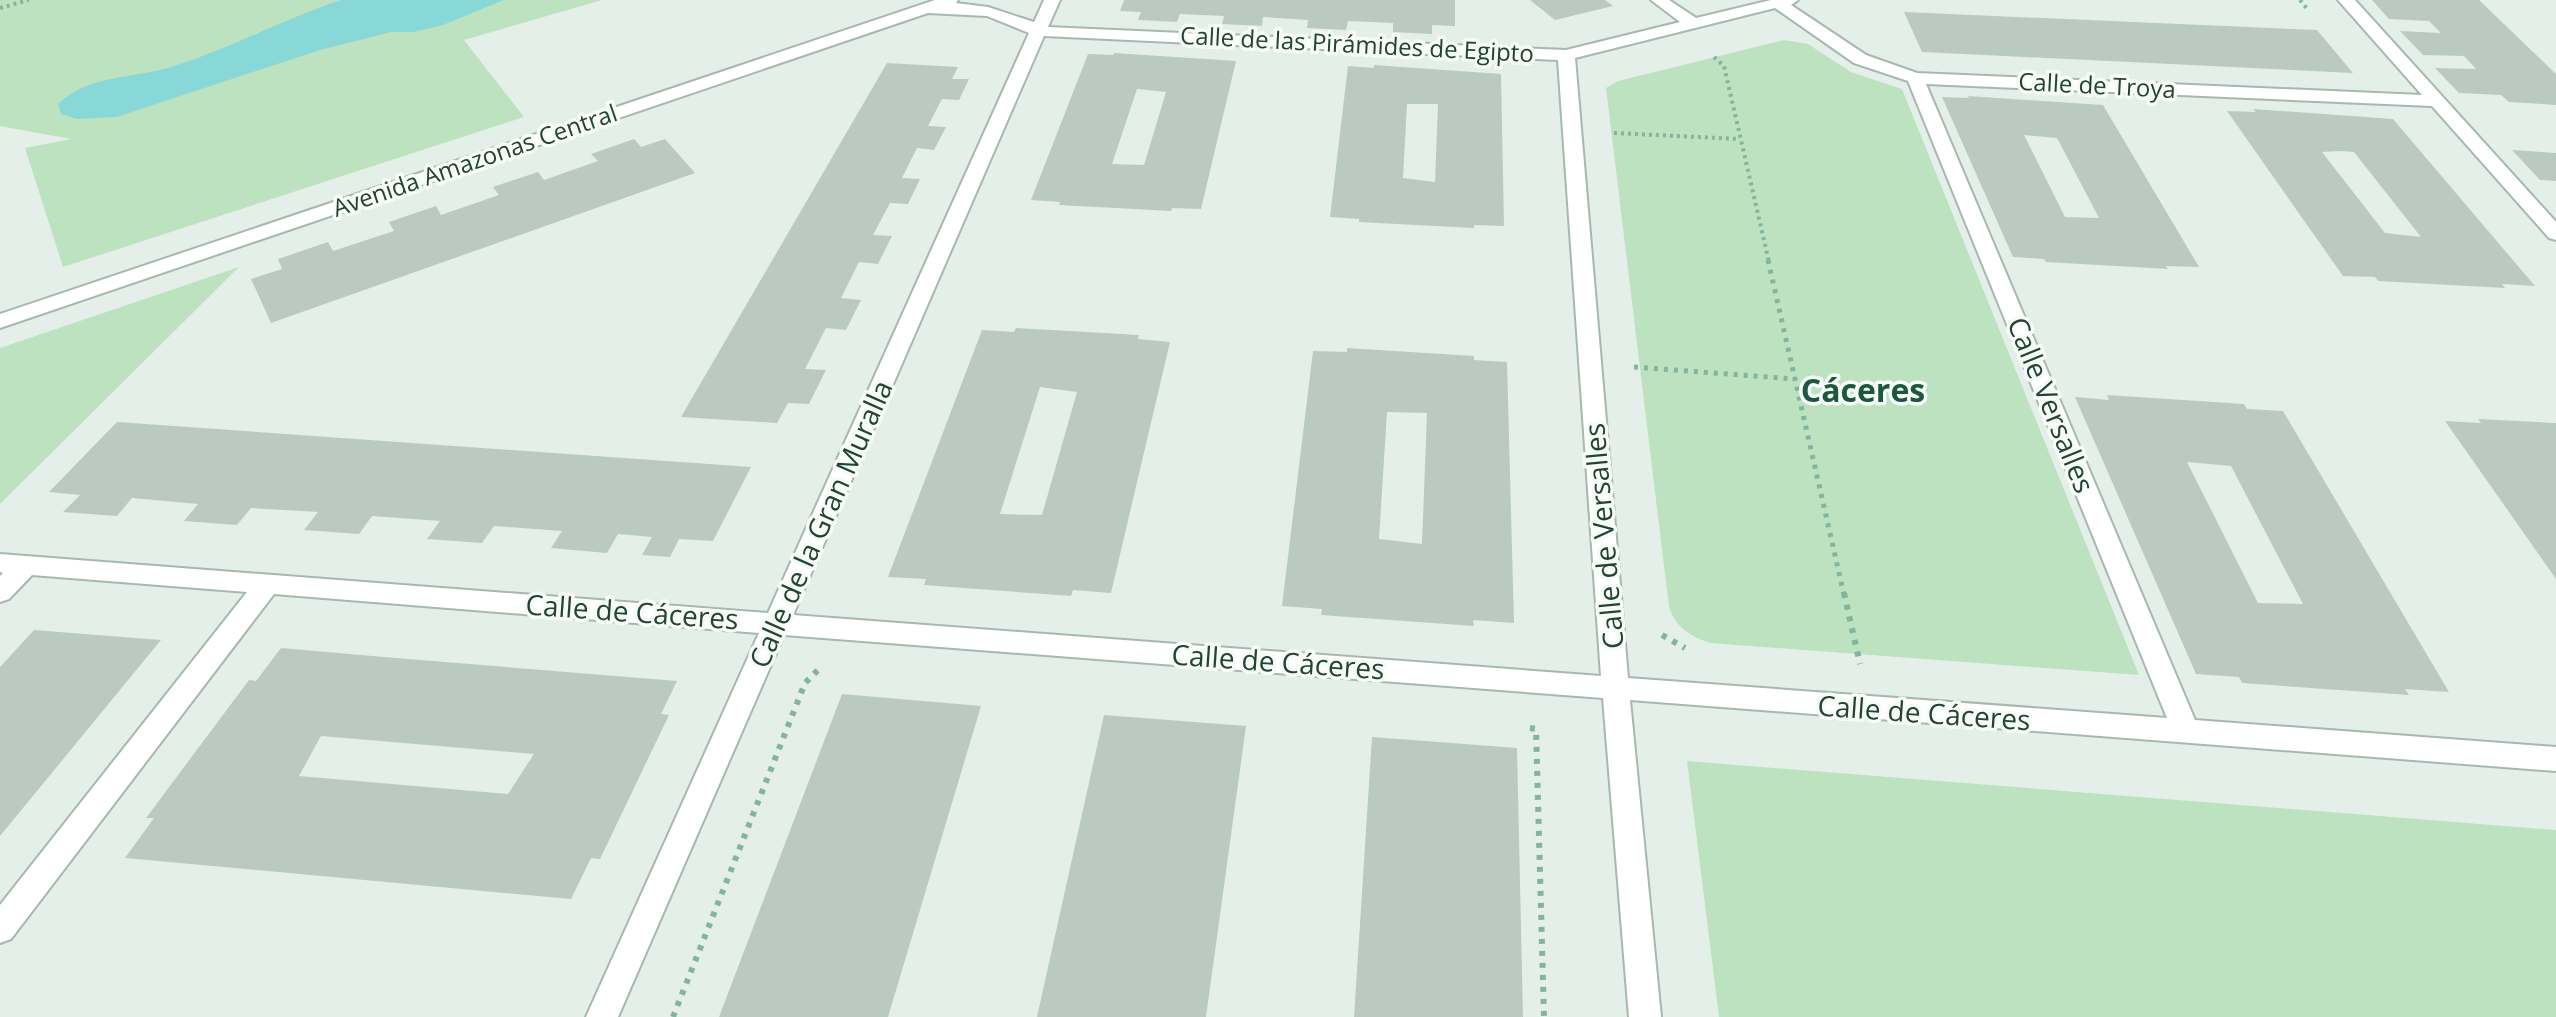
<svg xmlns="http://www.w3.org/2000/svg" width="2556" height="1017" font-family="'Open Sans',sans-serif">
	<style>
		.green { fill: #bce2c0 }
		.water { fill: #89d8d8 }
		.building { fill: #bacac1; fill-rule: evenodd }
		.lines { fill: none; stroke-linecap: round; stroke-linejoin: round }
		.minor-casing { stroke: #a7b8af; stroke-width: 4 }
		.path-far2 { stroke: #83b59d; stroke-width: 4; stroke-dasharray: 3 4; stroke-linecap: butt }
		.path-far1 { stroke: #83b59d; stroke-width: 5; stroke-dasharray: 4 6; stroke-linecap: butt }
		.path { stroke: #83b59d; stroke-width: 6; stroke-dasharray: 5 7; stroke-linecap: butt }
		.minor { fill: #fff; fill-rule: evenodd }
		.labels { text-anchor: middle; stroke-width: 7; stroke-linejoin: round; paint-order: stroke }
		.far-street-label { font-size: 24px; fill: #224335; stroke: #f6fbf8 }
		.street-label { font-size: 28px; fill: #224335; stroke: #f6fbf8 }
		.quarter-label { font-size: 32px; font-weight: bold; fill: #1c573f; stroke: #f6fbf8 }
	</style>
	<rect width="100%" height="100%" fill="#e5efe9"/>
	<!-- green -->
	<path class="green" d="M0,0h602l-138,40 60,77 -461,150 -38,-119 46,-9 -71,-13z
		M1784,40l24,4 43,28 51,17 237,586 -429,-32c-20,-7 -34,-15 -41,-36l-63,-519 12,-7z
		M239,267l-239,237v-156z
		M1687,761l869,69v187h-837z"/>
	<!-- water -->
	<path class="water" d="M341,0h163l-61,25 -30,7h-22l-71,18 -203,67 -40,2 -16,-5 -3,-10c31,-30 76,-25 116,-38 57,-18 110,-47 167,-66z"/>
	<!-- building -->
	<path class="building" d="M1124,0h331v26l-23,-1v9l-39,-2v-9l-45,-2 -2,9 -39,-2 1,-8 -45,-3 -1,9 -40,-2 2,-8 -44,-2 -3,8 -39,-2 3,-8 -21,-1z
		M1530,0h75l8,6 -58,14z
		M2372,0h107l77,74v31l-47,-3 -8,-7 -42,-2 -24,-25 41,1 -12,-13 -41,-1 -23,-24 41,2 -12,-12 -40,-2z
		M1904,12l413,18 36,43 -431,-21z
		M1114,53l122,8 -35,148 -29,-1 -1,3 -112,-6 1,-3 -29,-2 57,-146 25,1zM1137,89l29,3 -22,73 -32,-1z
		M887,63l71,4 -6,12h17l-10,21 -17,-1 -14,27 18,1 -12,23 -17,-2 -15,30 18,1 -12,25 -18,-1 -17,32 19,1 -14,28 -19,-2 -18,36 20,2 -15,30 -20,-2 -21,41 21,1 -17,34 -21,-1 -11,20 -96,-6z
		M1374,65l127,9 3,152 -30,-1v3l-115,-6v-3l-29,-2 18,-151 26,2zM1407,104h31l-3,78 -32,-4z
		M1968,96l135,9 96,162 -33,-1 2,3 -122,-7 -2,-3 -31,-2 -71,-160 27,1zM2024,135l33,3 42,80 -34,-1z
		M2253,109l140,10 142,167 -33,-2 3,4 -127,-7 -3,-4 -32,-1 -116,-165 29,1zM2340,151l14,1 67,85 -36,-4 -63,-81z
		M634,139l7,8 24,-8 30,34 -424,150 -20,-44 31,-10 -4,-10 50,-17 5,9 61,-20 -5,-9 47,-16 5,9 58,-20 -6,-8 45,-15 6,8 54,-19 -7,-7z
		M2512,150l44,3v28l-16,-1z
		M1016,328l123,7 -1,4 32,3 -59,251 -38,-3 -2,6 -147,-11 2,-6 -38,-2 94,-247 32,2zM1040,387l37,5 -35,123 -42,-1z
		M1347,348l127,8v4l33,2 7,261 -41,-3 1,6 -153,-11 1,-6 -40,-3 31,-255 34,1zM1387,412l40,1 -5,131 -43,-5z
		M2107,395l137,9 3,5 36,2 166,281 -44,-3 4,6 -167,-12 -3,-6 -43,-3 -121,-277 34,3zM2187,462l44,4 72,138 -45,-1z
		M2478,419l78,4v156l-111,-158 36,2z
		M117,422l634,45 -38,74 -34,-2 -9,18 -28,-2 10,-18 -34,-3 -11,19 -56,-5 11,-17 -68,-5 -12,17 -55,-4 13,-18 -68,-5 -13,18 -55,-4 14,-18 -67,-4 -14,17 -53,-4 14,-17 -66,-6 -15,18 -54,-4 17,-17 -31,-3z
		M34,630l127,10 -161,196v-169z
		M281,648l103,9 293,24 -16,33 8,1 -69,144 -9,-1 -20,41 -446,-41 29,-40h-8l103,-138 7,1zM321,736l213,18 -26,40 -209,-18z
		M842,694l139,12 -93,311h-169z
		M1104,715l142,11 -40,291h-169z
		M1372,737l145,11 6,269h-169z"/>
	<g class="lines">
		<defs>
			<path id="minor" d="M935,0h23l-2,3 32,4 46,15 10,-22h16l-12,27 518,23 114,-28 -29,-22h18l27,18 75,-18h27l-7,5 75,50 51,18 505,22 -84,-95h17l201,222v18l-7,-2 -117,-132 -506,-22 269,636 361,27v24l-926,-71 31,317h-32l-26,-319 -819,-63 -166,382h-32l173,-384 -485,-39 -263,345 -11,4v-38l247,-313 -215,-17 -23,24 -9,3v-26l3,-3 -3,-1v-18l768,59 261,-580 -42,-17 -59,-3 -928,315v-14zM1775,8l79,55 54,18 259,637 -539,-40 -53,-620zM1044,36l514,24 43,616 -808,-61z"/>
		</defs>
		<!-- minor casing -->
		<use href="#minor" class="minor-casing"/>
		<!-- path-far2 -->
		<path class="path-far2" d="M2300,0l8,10
			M0,8l29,-8
			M1714,57l10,9 45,196
			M1614,133l126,6"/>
		<!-- path-far1 -->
		<path class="path-far1" d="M1768,260l76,335
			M1634,367l161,12"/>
		<!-- path -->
		<path class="path" d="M1844,593l16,71
			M1662,635l23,13
			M1530,728l6,1 8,288
			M673,1017l132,-334 14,-14"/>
		<!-- minor -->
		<use href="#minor" class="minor"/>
	</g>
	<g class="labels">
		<!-- far-street labels -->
		<g class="far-street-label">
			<text transform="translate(1357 45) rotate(3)" y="8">Calle de las Pirámides de Egipto</text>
			<text transform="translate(2097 86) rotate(3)" y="8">Calle de Troya</text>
			<text transform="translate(475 161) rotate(-19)" y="8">Avenida Amazonas Central</text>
		</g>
		<!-- street labels -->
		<g class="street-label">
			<text transform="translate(2051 405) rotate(68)" y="10">Calle Versalles</text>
			<text transform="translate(821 524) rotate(-66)" y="10">Calle de la Gran Muralla</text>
			<text transform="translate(1604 536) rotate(-95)" y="10">Calle de Versalles</text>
			<text transform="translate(632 612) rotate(4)" y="10">Calle de Cáceres</text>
			<text transform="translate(1278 662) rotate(4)" y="10">Calle de Cáceres</text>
			<text transform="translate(1924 713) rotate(4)" y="10">Calle de Cáceres</text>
		</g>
		<!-- quarter labels -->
		<g class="quarter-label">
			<text x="1863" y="402">Cáceres</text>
		</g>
	</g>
</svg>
